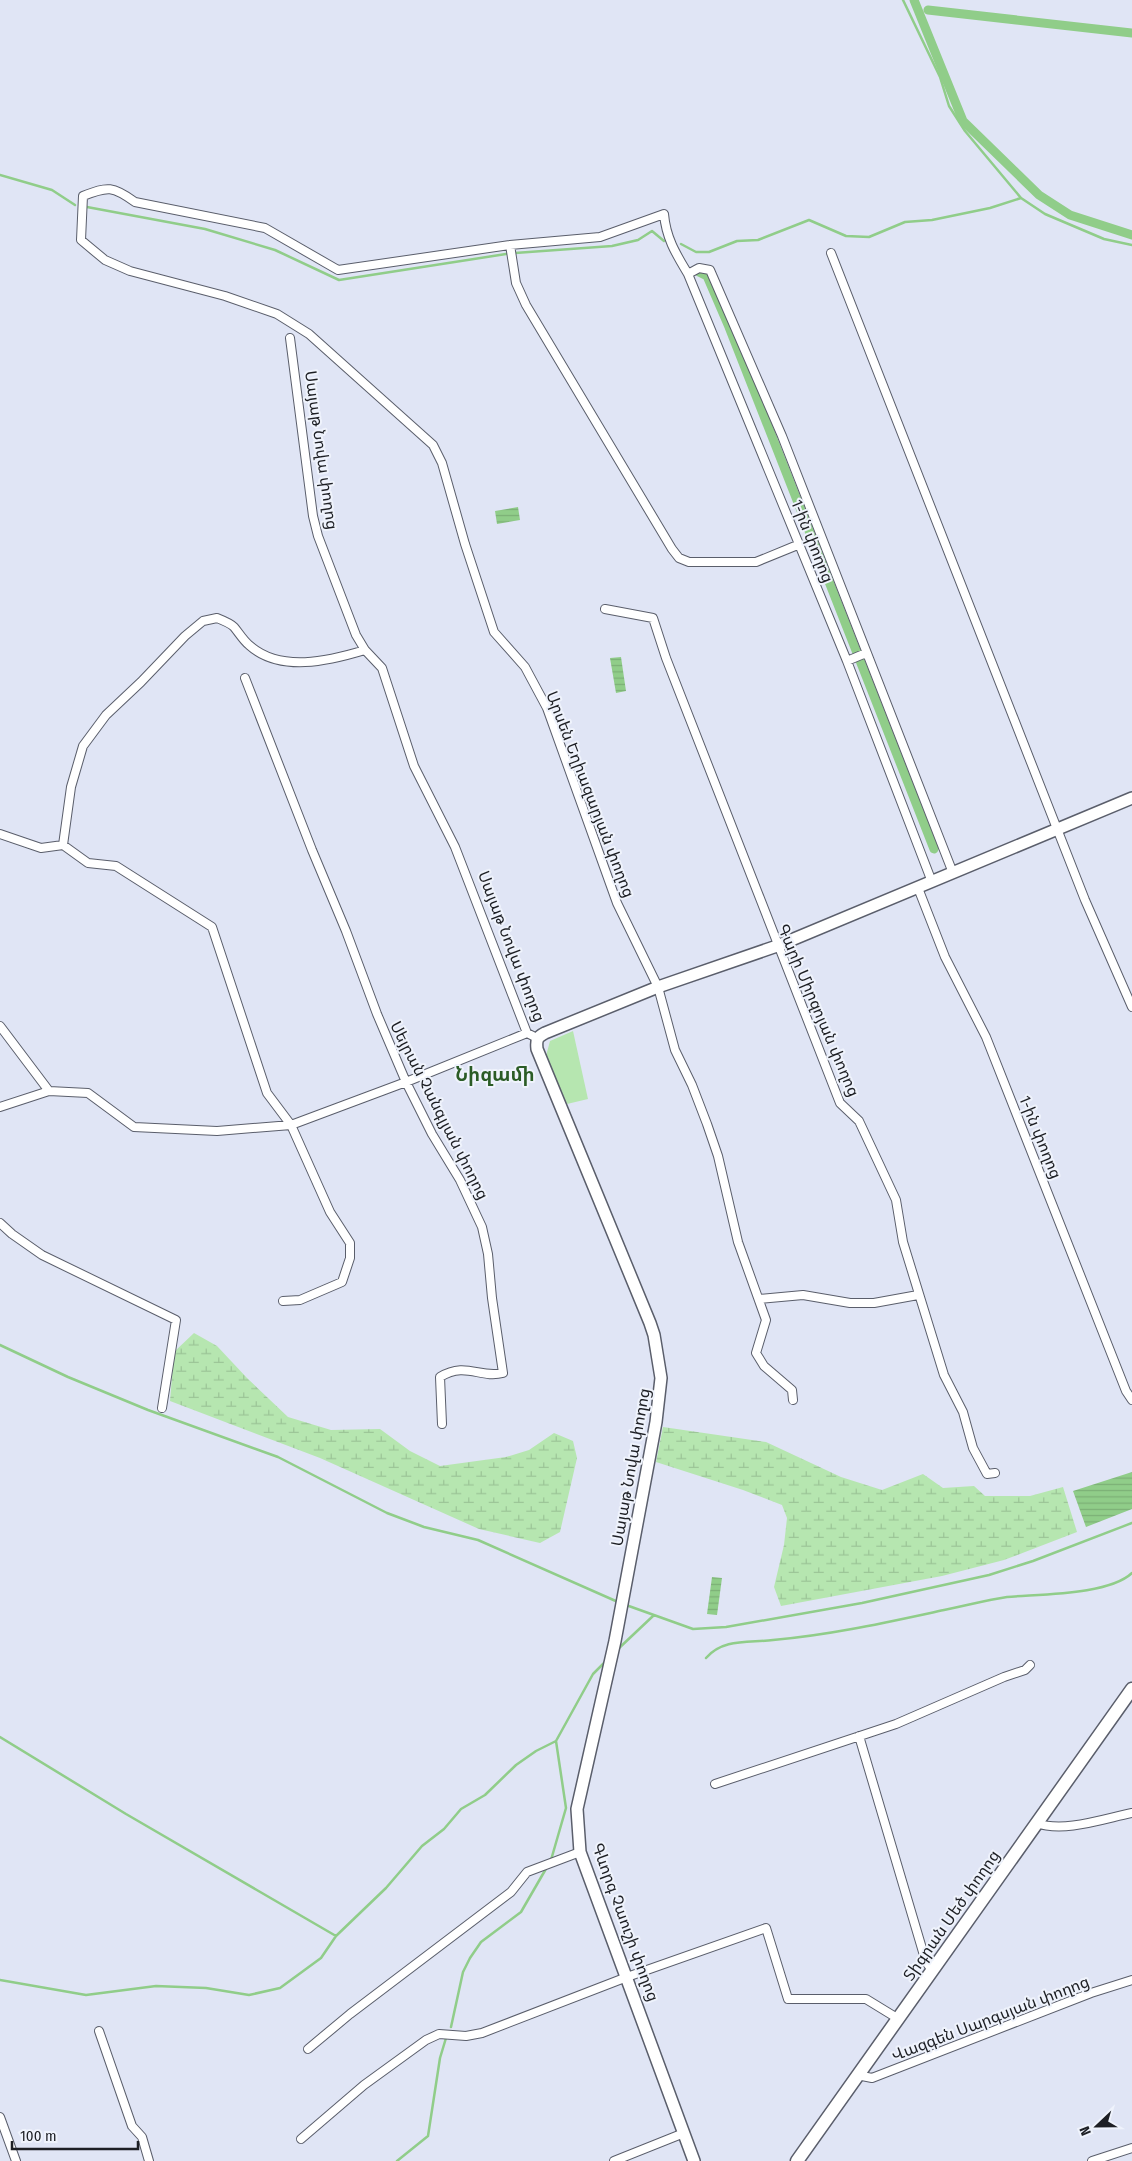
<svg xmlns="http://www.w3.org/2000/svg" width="1132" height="2161" font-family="'Fira Sans Condensed','Noto Sans Armenian',sans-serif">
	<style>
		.green { fill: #b6e6b0 }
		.wetland { fill: url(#wetland-marsh) }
		.water { fill: url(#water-rules) }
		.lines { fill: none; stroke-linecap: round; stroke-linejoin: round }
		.stream { stroke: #90cd89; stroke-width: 2.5 }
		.canal { stroke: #90cd89; stroke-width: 9 }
		.minor-casing { stroke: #5a5e6b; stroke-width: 10 }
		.secondary-casing { stroke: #5a5e6b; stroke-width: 14 }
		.primary-casing { stroke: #5a5e6b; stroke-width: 15 }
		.minor { stroke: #fff; stroke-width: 8 }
		.secondary { stroke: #fff; stroke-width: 11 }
		.primary { stroke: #fff; stroke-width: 12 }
		.labels { text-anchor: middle; stroke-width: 4; stroke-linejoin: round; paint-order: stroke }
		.street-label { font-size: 16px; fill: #1d1f24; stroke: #eff3fc }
		.quarter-label { font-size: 19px; font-weight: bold; fill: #2b5c26; stroke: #eff3fc }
	</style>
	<defs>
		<pattern id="wetland-marsh" width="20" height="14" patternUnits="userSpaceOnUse" patternTransform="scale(1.25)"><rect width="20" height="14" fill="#b6e6b0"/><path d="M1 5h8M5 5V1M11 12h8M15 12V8" fill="none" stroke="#9cc597"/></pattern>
		<pattern id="water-rules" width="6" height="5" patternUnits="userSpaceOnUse" patternTransform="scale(1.25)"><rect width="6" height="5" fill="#90cd89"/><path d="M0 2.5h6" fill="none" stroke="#7cb076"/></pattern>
	</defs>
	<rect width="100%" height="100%" fill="#e0e5f5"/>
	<!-- green -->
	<path class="green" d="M573,1031l15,68 -21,5 -21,-48 4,-15z"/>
	<!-- wetland -->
	<path class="wetland" d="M194,1333l23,13 30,32 41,39 43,13 49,-1 30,22 30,15 66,-9 23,-7 25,-17 19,8 4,17 -17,74 -20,11 -61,-14 -159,-71 -150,-57 4,-49z
		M663,1427l103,15 75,35 41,13 41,-16 20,14 31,-2 11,10h45l33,-9 14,45 -73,28 -62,16 -161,30 -7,-19 10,-42 3,-27 -5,-13 -39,-15 -87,-28z"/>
	<!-- water -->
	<path class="water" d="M518,507l2,13 -23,4 -2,-13z
		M621,657l5,34 -10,2 -6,-35z
		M1132,1472v37l-46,18 -13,-36z
		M712,1577l10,1 -5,37 -10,-1z"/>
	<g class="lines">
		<!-- stream -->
		<path class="stream" d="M903,0l37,77 9,29 16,25 56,67 24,16 59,25 28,6
			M0,175l52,15 23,15
			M87,207l118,22 70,21 64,30 167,-26
			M681,244l15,8h13l28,-11 21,-1 51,-20 37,16 23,1 36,-15 27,-2 58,-12 31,-10
			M515,253l97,-7 26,-6 14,-9 12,10
			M0,1345l68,32 80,33 130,47 109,56 37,14 54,13 140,62
			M626,1605l67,24 33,-2 136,-24 127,-28 44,-14 99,-38
			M617,1650l36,-34
			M706,1658c17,-20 43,-15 67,-18 58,-5 115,-18 171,-30 21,-4 42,-10 63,-13 32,-3 102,-2 125,-24
			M0,1737l126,77 210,122
			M551,1860l15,-52 -10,-67 37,-67 13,-13
			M0,1980l86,15 70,-9 50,2 43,7 31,-7 41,-30 15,-22 50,-48 36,-42 22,-17 17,-20 24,-14 31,-30 20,-14 20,-10
			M451,2027l12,-55 7,-14 11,-16 40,-30 26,-45
			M397,2161l31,-25 12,-78 6,-20"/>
		<!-- canal -->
		<path class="canal" d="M914,0l49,121 76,74 31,20 62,20
			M928,10l204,23
			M699,272l8,4 22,51 205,522"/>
		<defs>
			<path id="minor" d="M510,245l6,38 10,22 146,244 7,9 10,4h67l44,-18
				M831,253l254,647 47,107
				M688,274l11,-6 11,2 72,166 171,437
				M290,338l23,178 5,20 38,99 9,15 17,18 32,98 41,81 72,186 10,5
				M605,609l48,9 13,40 174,445 19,18 37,79 7,42 41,133 19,37 10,36 14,26 8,-1
				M847,661l19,-8
				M245,678l67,172 34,81 31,83 29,68 26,52 28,46 22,47 6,27 4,44 11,75c-23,6 -37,-12 -63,4l2,47
				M0,834l41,14 22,-3
				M63,845l25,18 28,3 96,61 55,166 24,32 39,87 20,31v15l-8,24 -42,18 -17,1
				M63,845l8,-58 12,-41 23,-31 35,-33 44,-46 18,-15 14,-3c5,2 13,5 17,9 5,6 9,13 15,18 31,28 80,16 116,5
				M918,888l27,69 41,80 140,354 6,9
				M0,1026l49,65
				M0,1107l49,-16 39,2 46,34 83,4 74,-6 115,-43 121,-49
				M0,1223l12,11 30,21 134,65 -14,88
				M759,1299l44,-4 47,8h24l44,-8
				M793,1400l-1,-10 -28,-24 -8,-13 10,-33 -28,-78 -20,-86 -11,-32 -15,-39 -17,-35 -17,-63 -41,-84 -70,-195 -22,-41 -31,-35 -29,-88 -23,-81 -9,-18 -124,-111 -32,-20 -52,-18 -95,-25 -25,-11 -24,-20 2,-44c25,-10 30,-10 52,6l130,26 73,42 172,-25 90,-8 64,-23c2,24 12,40 24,60l159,387 85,221
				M859,1736l67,226 6,8
				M715,1784l181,-60 108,-47 21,-7 5,-5
				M1036,1823c28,10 67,-4 96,-10
				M99,2031l33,95 10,11 7,24
				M308,2049l42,-35 161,-122 16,-20 53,-20
				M857,2075l15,3 219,-85 41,-13
				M0,2117l16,44
				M301,2139l63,-54 62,-45 13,-6 27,2 16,-3 145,-56 139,-49 22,71h78l31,19
				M614,2161l70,-28
				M1092,2161l40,-13"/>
			<path id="secondary" d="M694,2161l-114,-309 -3,-43 38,-168 41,-219 5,-44 -7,-43 -4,-12 -113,-274c-1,-9 0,-12 8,-16l113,-46 119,-41 355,-148"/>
			<path id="primary" d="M797,2161l335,-472"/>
		</defs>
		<!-- minor casing -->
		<use href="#minor" class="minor-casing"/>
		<!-- secondary casing -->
		<use href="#secondary" class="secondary-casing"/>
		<!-- primary casing -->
		<use href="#primary" class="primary-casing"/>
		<!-- minor -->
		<use href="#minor" class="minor"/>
		<!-- secondary -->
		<use href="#secondary" class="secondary"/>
		<!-- primary -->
		<use href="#primary" class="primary"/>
	</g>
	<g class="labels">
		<!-- street labels -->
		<g class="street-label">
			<text transform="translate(322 450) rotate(82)" y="6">Սայաթ Նովա փողոց</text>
			<text transform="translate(813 541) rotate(68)" y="6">1-ին փողոց</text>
			<text transform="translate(591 794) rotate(69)" y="6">Արսեն Եղիազարյան փողոց</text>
			<text transform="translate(512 946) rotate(69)" y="6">Սայաթ Նովա փողոց</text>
			<text transform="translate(819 1010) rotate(67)" y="6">Գարի Միրզոյան փողոց</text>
			<text transform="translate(440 1110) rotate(63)" y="6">Սեյրան Չանգլյան փողոց</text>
			<text transform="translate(1041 1137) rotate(68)" y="6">1-ին փողոց</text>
			<text transform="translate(630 1467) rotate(-80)" y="6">Սայաթ Նովա փողոց</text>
			<text transform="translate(951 1915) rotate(-55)" y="6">Տիգրան Մեծ փողոց</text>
			<text transform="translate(626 1922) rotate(70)" y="6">Գևորգ Չաուշի փողոց</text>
			<text transform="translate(990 2018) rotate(-21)" y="6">Վազգեն Սարգսյան փողոց</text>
		</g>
		<!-- quarter labels -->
		<g class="quarter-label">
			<text x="495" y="1081">Նիզամի</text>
		</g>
	</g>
	<!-- north arrow -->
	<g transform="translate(1097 2126) rotate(248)" stroke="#eff3fc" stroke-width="4" paint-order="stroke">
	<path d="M0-4L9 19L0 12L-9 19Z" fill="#1d1f24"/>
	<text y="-8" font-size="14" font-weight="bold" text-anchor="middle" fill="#1d1f24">N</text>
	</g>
	<!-- scale -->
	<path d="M12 2141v8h126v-8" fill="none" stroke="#1d1f24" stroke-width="2.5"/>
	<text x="20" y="2141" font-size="15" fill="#1d1f24" stroke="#eff3fc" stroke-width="4" paint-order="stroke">100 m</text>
</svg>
